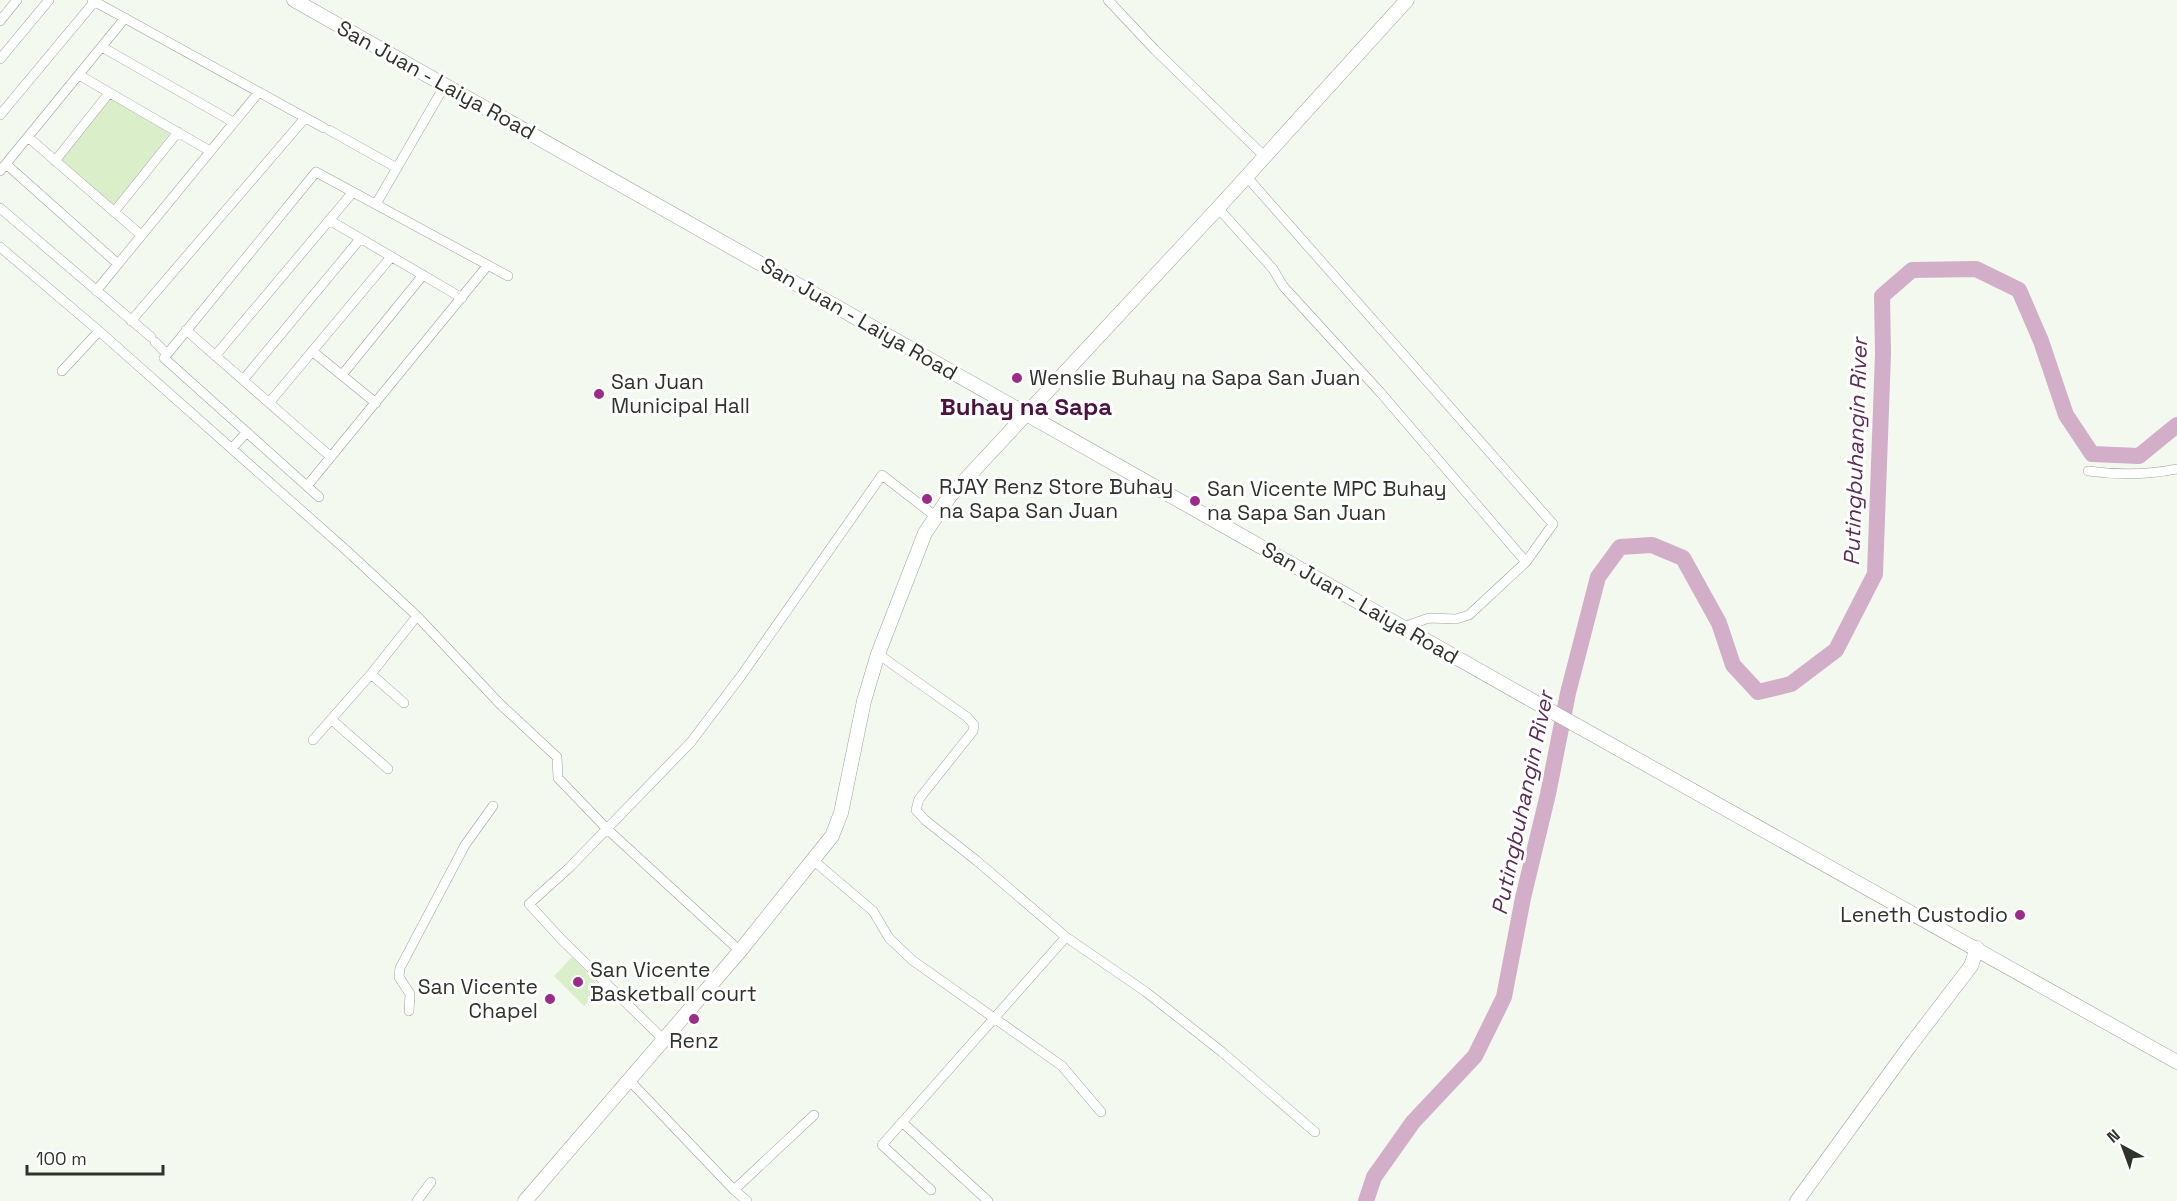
<svg xmlns="http://www.w3.org/2000/svg" width="2177" height="1201" font-family="'Space Grotesk',sans-serif">
	<style>
		.green { fill: #daeeca }
		.lines { fill: none; stroke-linecap: round; stroke-linejoin: round }
		.river { stroke: #d2aec9; stroke-width: 16 }
		.street-casing { stroke: #9ca298; stroke-width: 10 }
		.secondary-casing { stroke: #9ca298; stroke-width: 15 }
		.street { stroke: #fff; stroke-width: 9 }
		.secondary { stroke: #fff; stroke-width: 14 }
		.poi-dot { fill: #9c2c89; stroke: #fff; stroke-width: 2 }
		.labels { text-anchor: middle; stroke-width: 6; stroke-linejoin: round; paint-order: stroke }
		.street-label { font-size: 21px; fill: #30322e; stroke: #fff }
		.poi-label { font-size: 21px; fill: #30322e; stroke: #fff; text-anchor: start }
		.water-label { font-size: 22px; font-style: italic; fill: #5b2d52; stroke: #fff }
		.quarter-label { font-size: 24px; font-weight: bold; fill: #4b1541; stroke: #fff }
	</style>
	<rect width="100%" height="100%" fill="#f3f9ef"/>
	<!-- green -->
	<path class="green" d="M110,97l60,36 -57,74 -53,-47z
		M572,957l30,31 -18,18 -30,-30z"/>
	<g class="lines">
		<!-- river -->
		<path class="river" d="M1366,1201l8,-24 39,-55 62,-66 29,-59 19,-99 25,-104 20,-101 30,-116 22,-30 32,-2 31,13 36,65 14,42 25,27 33,-8 45,-34 39,-76 8,-220 -1,-58 30,-26 64,-1 43,21 22,51 25,74 26,39 47,2 38,-31"/>
		<defs>
			<path id="street" d="M92,0l232,128
				M1108,0l47,50 109,106
				M0,21l17,-21
				M102,47l131,75
				M0,59l49,-59
				M79,75l131,76
				M0,115l95,-114
				M329,130l68,38
				M28,137l113,98
				M55,161l54,-68
				M6,164l112,100
				M0,171l125,-153
				M1246,176l307,348 -27,38 -57,53 -13,4 -27,-1 -26,9
				M376,204l69,-119
				M0,208l151,129
				M1218,208l55,61 10,17 97,106 146,170
				M114,212l64,-80
				M329,220l133,78
				M0,247l99,84 247,219 71,66 83,88 57,53 1,21 49,51 133,122
				M96,291l163,-199
				M131,321l174,-203
				M186,330l145,127
				M155,342l12,12
				M312,351l64,52
				M215,356l138,-164
				M62,371l37,-40
				M342,375l81,-100
				M243,380l117,-141
				M269,403l122,-146
				M234,446l13,-14
				M2088,471c29,4 60,4 89,-2
				M307,486l181,-221
				M319,497l-155,-139 152,-186 192,104
				M878,654l89,63 7,8 -1,6 -54,68 -3,11 9,10 52,41 89,76 80,55 76,60 93,80
				M371,674l33,29
				M332,720l56,49
				M313,740l58,-66 46,-58
				M814,861l59,50 16,27 23,22 150,106 39,46
				M409,1011l1,-17 -11,-17 1,-9 65,-123 28,-39
				M664,1040l-103,-101 -32,-35 40,-36 122,-126 50,-66 141,-201 53,41
				M630,1081l104,109 13,11
				M902,1122l86,79
				M734,1190l80,-75
				M931,1190l-49,-45 184,-208
				M417,1201l14,-19"/>
			<path id="secondary" d="M294,0c413,232 826,467 1239,701 214,121 430,239 644,361
				M525,1201l215,-250 92,-115 9,-23 23,-112 14,-47 47,-121 25,-37 268,-288 189,-208
				M1797,1201l112,-154 62,-81 6,-18"/>
		</defs>
		<!-- street casing -->
		<use href="#street" class="street-casing"/>
		<!-- secondary casing -->
		<use href="#secondary" class="secondary-casing"/>
		<!-- street -->
		<use href="#street" class="street"/>
		<!-- secondary -->
		<use href="#secondary" class="secondary"/>
	</g>
	<!-- markers -->
	<g class="poi-dot">
		<circle cx="1017" cy="378" r="6"/>
		<circle cx="599" cy="394" r="6"/>
		<circle cx="927" cy="499" r="6"/>
		<circle cx="1195" cy="501" r="6"/>
		<circle cx="2020" cy="915" r="6"/>
		<circle cx="578" cy="982" r="6"/>
		<circle cx="550" cy="999" r="6"/>
		<circle cx="694" cy="1019" r="6"/>
	</g>
	<g class="labels">
		<!-- street labels -->
		<g class="street-label">
			<text transform="translate(436 80) rotate(29)" y="7">San Juan - Laiya Road</text>
			<text transform="translate(859 319) rotate(30)" y="7">San Juan - Laiya Road</text>
			<text transform="translate(1360 603) rotate(30)" y="7">San Juan - Laiya Road</text>
		</g>
		<!-- poi labels -->
		<g class="poi-label">
			<text x="1029" y="385">Wenslie Buhay na Sapa San Juan</text>
			<text x="611" y="389">San Juan<tspan x="611" dy="24">Municipal Hall</tspan></text>
			<text x="939" y="494">RJAY Renz Store Buhay<tspan x="939" dy="24">na Sapa San Juan</tspan></text>
			<text x="1207" y="496">San Vicente MPC Buhay<tspan x="1207" dy="24">na Sapa San Juan</tspan></text>
			<text x="2008" y="922" text-anchor="end">Leneth Custodio</text>
			<text x="590" y="977">San Vicente<tspan x="590" dy="24">Basketball court</tspan></text>
			<text x="538" y="994" text-anchor="end">San Vicente<tspan x="538" dy="24">Chapel</tspan></text>
			<text x="694" y="1048" text-anchor="middle">Renz</text>
		</g>
		<!-- water labels -->
		<g class="water-label">
			<text transform="translate(1855 452) rotate(-88)" y="8">Putingbuhangin River</text>
			<text transform="translate(1522 803) rotate(-78)" y="8">Putingbuhangin River</text>
		</g>
		<!-- quarter labels -->
		<g class="quarter-label">
			<text x="1026" y="415">Buhay na Sapa</text>
		</g>
	</g>
	<!-- north arrow -->
	<g transform="translate(2123 1147) rotate(319)" stroke="#ffffff" stroke-width="4.5" paint-order="stroke">
	<path d="M0-4.5L10 22L0 15L-10 22Z" fill="#30322e"/>
	<text y="-9" font-size="16" font-weight="bold" text-anchor="middle" fill="#30322e">N</text>
	</g>
	<!-- scale -->
	<path d="M27 1165v9h136v-9" fill="none" stroke="#30322e" stroke-width="3"/>
	<text x="36" y="1165" font-size="18" fill="#30322e" stroke="#ffffff" stroke-width="4.5" paint-order="stroke">100 m</text>
</svg>
